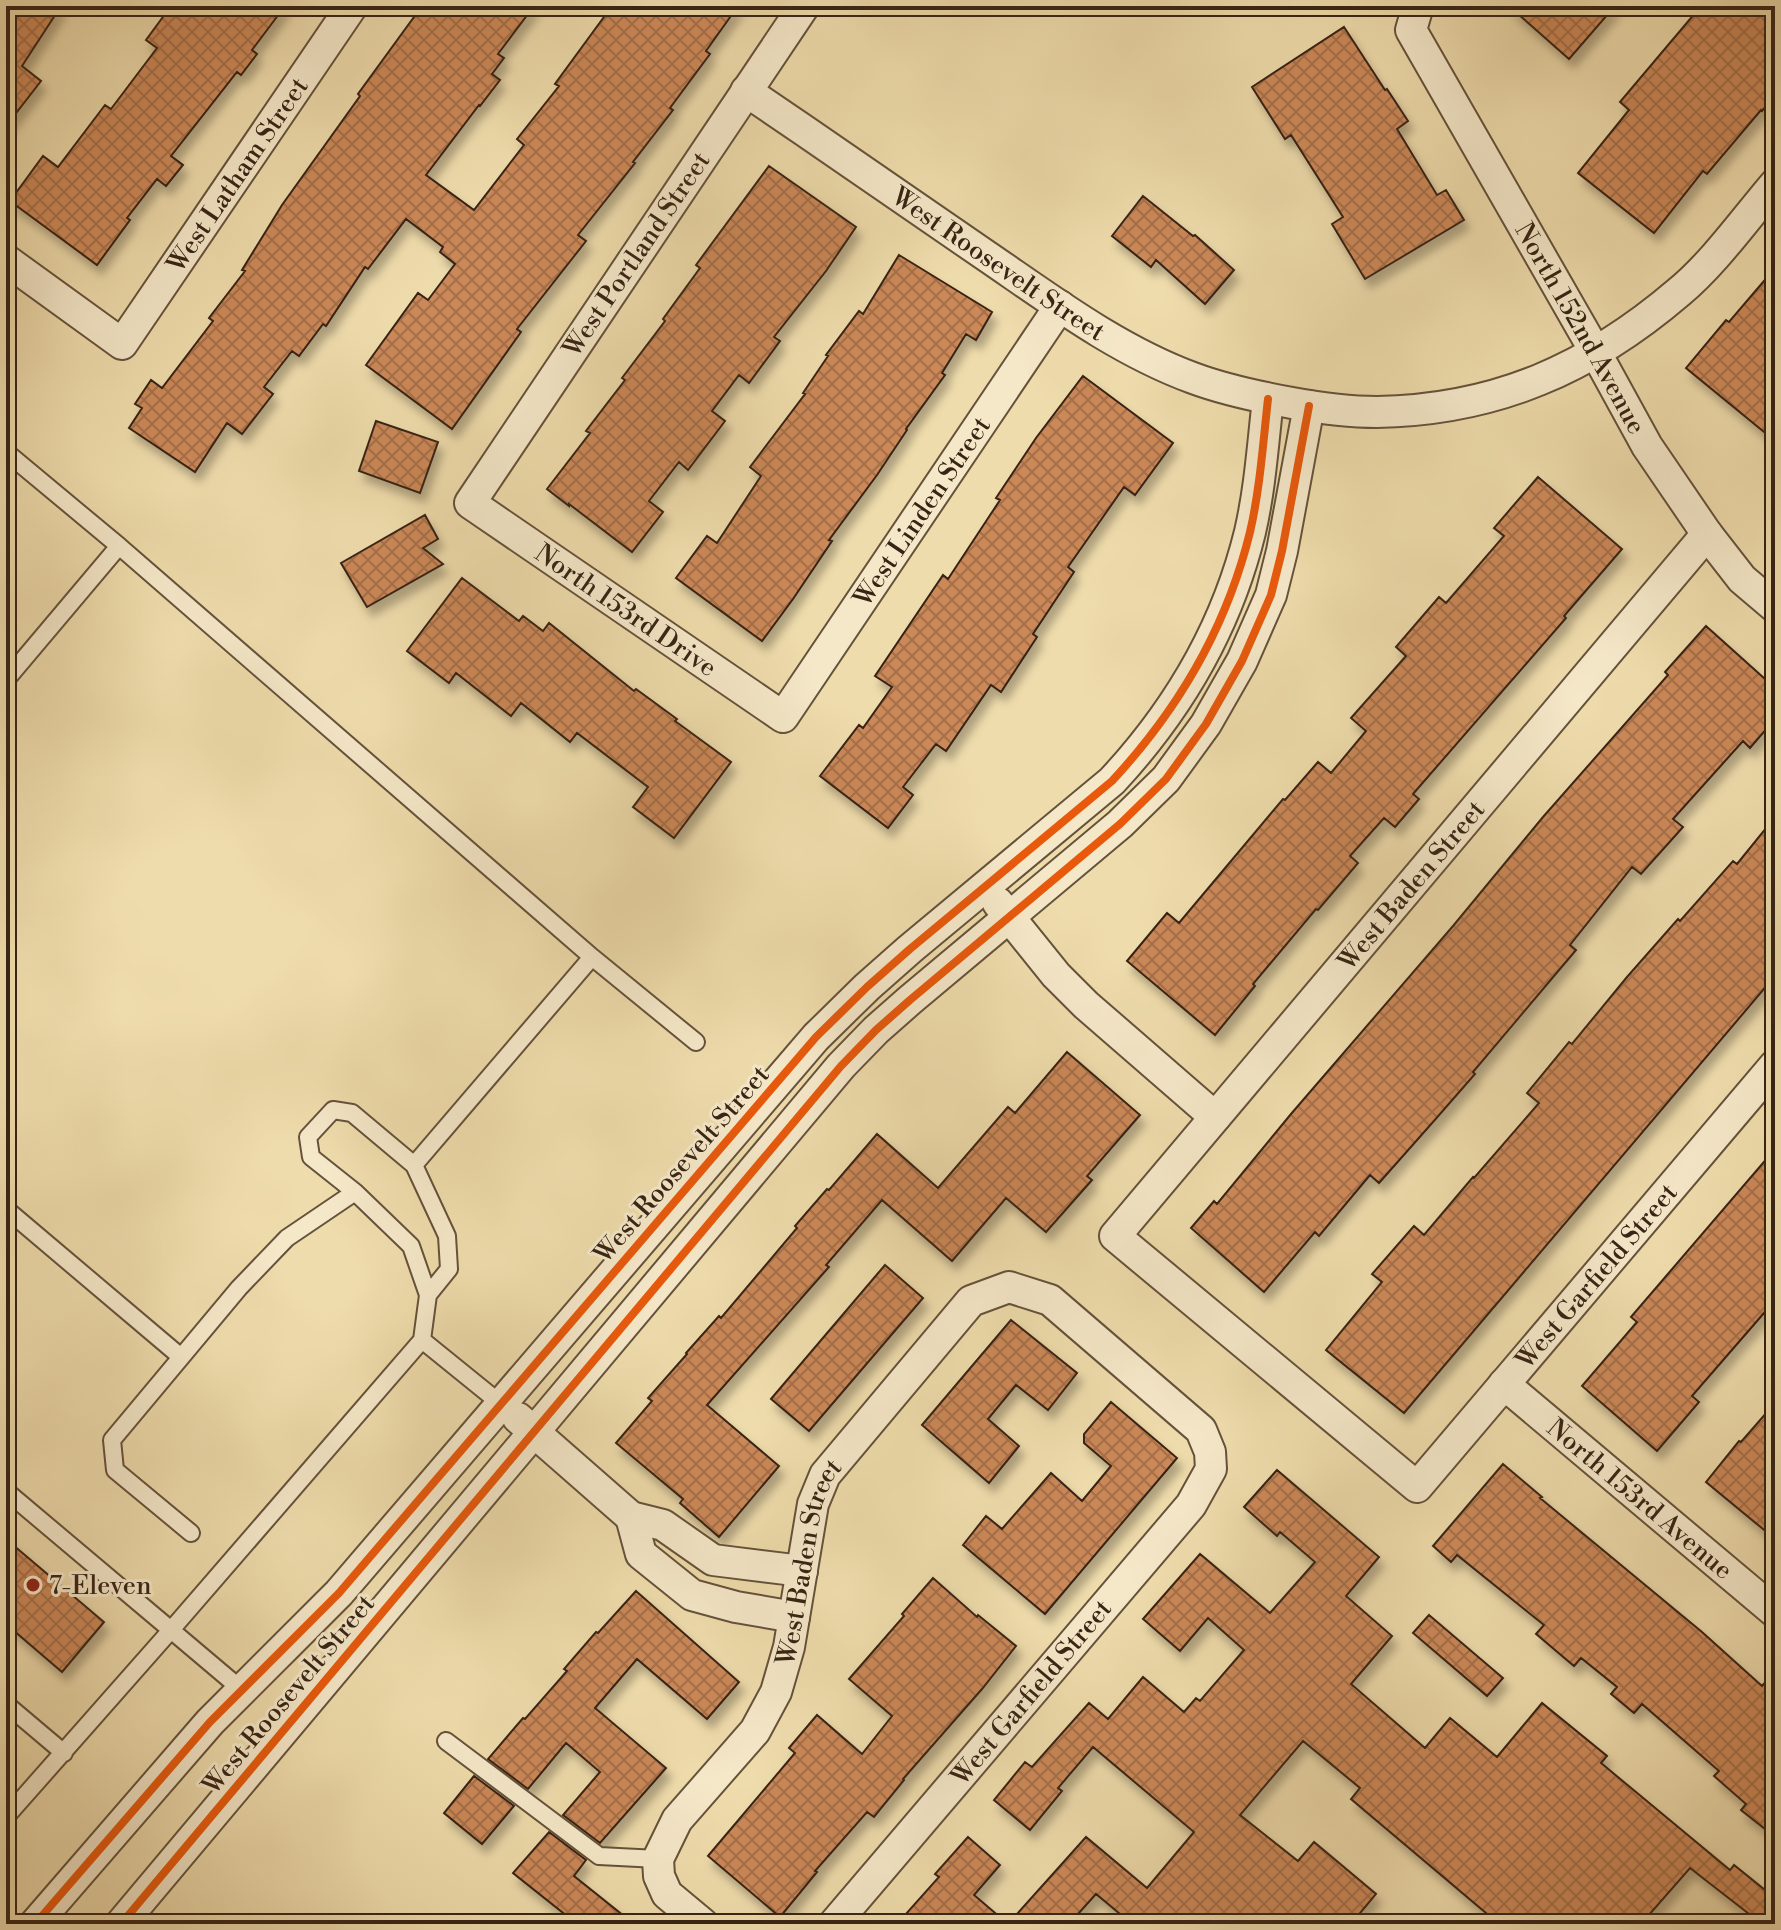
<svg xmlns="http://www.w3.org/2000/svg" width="1781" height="1930" font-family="'Libre Bodoni',serif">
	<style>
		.building { fill: url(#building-cross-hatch); stroke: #372415; stroke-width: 2; filter: url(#shadow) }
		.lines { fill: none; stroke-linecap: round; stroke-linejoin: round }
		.lane-casing { stroke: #65523b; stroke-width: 20 }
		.street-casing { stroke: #65523b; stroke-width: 34 }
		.lane { stroke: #f5e8c9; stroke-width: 16 }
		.street { stroke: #f5e8c9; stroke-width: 30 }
		.cycleway-casing { stroke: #f5e8c9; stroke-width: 13 }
		.cycleway { stroke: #e8590c; stroke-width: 8 }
		.poi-dot { fill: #8f2418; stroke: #f5e8c9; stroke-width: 3 }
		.labels { text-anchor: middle; stroke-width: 6; stroke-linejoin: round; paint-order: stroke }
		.street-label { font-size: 26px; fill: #372415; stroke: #f5e8c9 }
		.poi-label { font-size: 26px; fill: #372415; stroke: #f5e8c9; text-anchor: start }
	</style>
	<defs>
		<pattern id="building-cross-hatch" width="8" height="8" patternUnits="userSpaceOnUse" patternTransform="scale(2)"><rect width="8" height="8" fill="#cb8859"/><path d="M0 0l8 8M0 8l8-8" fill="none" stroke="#a66f48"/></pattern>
		<filter id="shadow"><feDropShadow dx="5" dy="9" stdDeviation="4" flood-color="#0004"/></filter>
	</defs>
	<rect width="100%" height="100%" fill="#efdcac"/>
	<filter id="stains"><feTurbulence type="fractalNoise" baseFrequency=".0025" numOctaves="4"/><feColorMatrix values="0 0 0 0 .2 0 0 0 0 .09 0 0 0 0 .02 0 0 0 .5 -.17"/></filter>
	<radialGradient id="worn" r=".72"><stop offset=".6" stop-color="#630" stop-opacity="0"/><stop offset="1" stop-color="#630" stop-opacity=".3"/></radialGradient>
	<!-- building -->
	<path class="building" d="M6,6h55l-39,60 19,15 -35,45z
		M171,6h114l-33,44 5,4 -16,21 -4,-3 -66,84 12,9 -17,21 -9,-7 -30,39 3,2 -33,45 -87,-64 33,-45 15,11 47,-62 6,4 46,-61 -11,-8z
		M422,6h112l-36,48 6,4 -12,16 8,6 -20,26 -1,-1 -53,70 48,35 50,-65 -7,-6 42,-53 -4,-2 57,-78h126l-32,45 4,3 -40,54 3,2 -40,52 2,1 -57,72 8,6 -69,88 4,3 -69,97 -86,-64 52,-72 10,7 27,-36 -15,-12 3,-5 -37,-28 -38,50 -3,-2 -39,59 -3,-2 -24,32 -7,-5 -28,36 9,7 -31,40 -15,-11 -32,49 -66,-44 13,-20 -7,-4 16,-24 11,8 51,-67 -4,-3 36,-47 -3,-1 40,-65 78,-109 -2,-2z
		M1509,6h106l-46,53z
		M1701,6h74v90l-13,15 -1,-1 -54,64 -4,-3 -49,62 -76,-60 51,-63 -9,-8z
		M1344,27l41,63 2,-1 21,32 -11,8 40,66 9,-5 18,30 -99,59 -33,-55 11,-7 -52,-82 -6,4 -33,-52z
		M769,166l87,61 -30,44 -52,66 6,4 -31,42 -10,-8 -27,36 13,10 -37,49 -9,-8 -30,39 14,11 -31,40 -63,-48v2l-22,-17 43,-56 -4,-2 39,-51 -3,-2 43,-57 -2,-2 37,-51 -4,-3z
		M1143,196l50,40 2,-1 39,35 -29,34 -49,-44 -5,7 -39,-31z
		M899,255l93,57 -16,28 -10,-6 -24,39 3,2 -39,54 1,1 -30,45 -48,65 3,1 -39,58 -31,42 -86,-63 31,-42 10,7 44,-67 -11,-9 55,-73 -2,-1 25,-37 -2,-1 33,-44 4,3z
		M1775,268v173l-89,-73 40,-48 3,2z
		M1083,376l90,67 -38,52 -11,-8 -56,80 6,5 -41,62 4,3 -36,55 -10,-7 -45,66 -10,-7 -33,43 10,8 -25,33 -68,-52 39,-51 4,3 29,-41 -17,-11 68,-101 5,4 52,-79 -4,-2 40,-60z
		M376,421l62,21 -18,51 -61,-22z
		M1538,477l84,72 -58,67 2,2 -153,176 6,5 -24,28 -11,-9 -34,38 8,7 -40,47 -2,-1 -63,75 2,2 -40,49 -88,-74 40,-48 12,10 104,-124 2,1 33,-38 13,11 35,-42 -15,-13 55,-62 -10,-9 43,-50 7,6 58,-67 -10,-8z
		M425,515l13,24 -15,9 20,16 -76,43 -26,-44z
		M462,578l57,43 4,-5 20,15 6,-8 85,68 2,-2 41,30 -2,2 56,41 -57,76 -41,-31 15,-20 -71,-54 -7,9 -49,-39 -10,13 -55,-43 -7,10 -42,-32z
		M1706,626l69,62v31l-25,29 -7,-7 -70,78 10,8 -42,47 -9,-7 -62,78 6,5 -103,122 2,2 -42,48 -54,61 -9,-8 -51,61 -4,-4 -51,60 -73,-64 23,-27 3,3 74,-90 162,-188 90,-109 125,-142 -3,-3z
		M1775,817v159l-371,437 -78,-63 56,-68 -10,-8 42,-48 10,9 49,-58 1,1 65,-75 -12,-10 42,-51 3,2 55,-67 51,-58 2,2 53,-60 4,3z
		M1067,1052l73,63 -53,61 5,4 -46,52 -40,-34 -54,63 -70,-61 -56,65 3,2 -122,138 72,61 -60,71 -39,-34 3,-4 -67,-56 36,-42 -4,-3 39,-44 -1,-1 33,-37 2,2 76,-90 -2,-2 32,-37 2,1 48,-56 61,54 70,-81 7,6z
		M1775,1149v173l-11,-9 -72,83 7,6 -42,49 -75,-65 55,-64 -6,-5z
		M885,1265l38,33 -114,133 -38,-32z
		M1011,1320l66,53 -29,37 -32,-25 -28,34 31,27 -30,37 -67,-58z
		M1111,1402l66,56 -132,156 -82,-69 23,-29 16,13 49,-56 31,28 29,-35 -27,-23v-9z
		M1775,1403v136l-69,-57 33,-41 2,1z
		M1503,1464l39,33 -2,1 162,134 60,54 13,-15v166l-34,-27 5,-6 -32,-28 5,-5 -77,-67 -8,9 -23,-19 6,-7 -36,-29 -7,8 -38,-32 8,-9 -87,-70 -6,7 -18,-16z
		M1277,1470l102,87 -33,39 46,40 -41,48 74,64 25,-30 47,39 45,-54 65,53 -6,7 129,107 4,-5 41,33v26h-13l-72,-56 -49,56h-142l-148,-125 9,-11 -57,-47 -63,74 58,46 16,-19 62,52 -25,30h-219l-36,-30 -27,30h-61l78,-87 61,51 47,-56 -101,-85 -35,41 4,3 -32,39 -36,-30 31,-38 7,5 57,-64 19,16 35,-42 41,35 12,-14 4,3 44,-51 -36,-32 -28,33 -37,-32 57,-65 70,59 45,-51 -35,-30 -3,4 -33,-29z
		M6,1539l98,83 -42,50 -56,-48z
		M933,1578l44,39 1,-2 38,31 -34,43 -79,90 1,1 -30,37 -7,-5 -52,59 2,1 -37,45 -72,-61 87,-103 -6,-5 28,-33 45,39 30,-38 -43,-37 55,-63 -2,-2z
		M636,1591l103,91 -32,37 -70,-60 -42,49 71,60 -66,75 -37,-28 37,-43 -34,-29 -38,46 -40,-30 35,-41 2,1 42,-48 -3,-2 32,-37 2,1z
		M1429,1615l74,63 -16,18 -74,-63z
		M474,1776l40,30 -32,38 -38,-31z
		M549,1832l37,28 -12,16 60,48h-57l-64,-51z
		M968,1837l32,28 -26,30 34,29h-111l42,-47 -4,-3z"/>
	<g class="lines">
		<defs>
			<path id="lane" d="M6,452l113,94
				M6,680l113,-134 473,411 -178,208
				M592,957l104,85
				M6,1209l175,148
				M422,1340l79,64
				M6,1491l165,139 -165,187
				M191,1533l-76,-63 -3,-30 127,-152 48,-50 68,-46
				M242,1690l-71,-60 251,-290 6,-45 -17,-49 -56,-54 -44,-35 -3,-20 25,-27 19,3 62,52 33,71 2,33 -21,26
				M6,1704l58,49
				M446,1741l153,115 59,3"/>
			<g id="street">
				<path id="s1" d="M804,6l-334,497 313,214 277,-411"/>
				<path id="s2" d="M1418,6l-7,24 185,323 51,93 60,88 35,45 33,28"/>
				<path id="s3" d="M746,91c80,54 159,109 239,164 66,45 132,95 208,123 32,12 66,19 99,25 27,5 57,9 85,9 118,-2 212,-43 302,-120 35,-29 66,-73 96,-108"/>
				<path id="s4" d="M6,260l116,84 230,-338"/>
				<path id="s5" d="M1707,534l-592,702 302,251 358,-422"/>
				<path d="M998,903l58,72 30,30 129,112"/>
				<path id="s6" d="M1504,1384l271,228"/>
				<path d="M518,1418l113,99 32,8 50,35 89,11"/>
				<path d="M631,1517l10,37 51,41 44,12 58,10"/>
				<path d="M35,1924l175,-202 129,-129 477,-556 51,-50 43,-38 202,-168c66,-71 115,-155 138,-249 10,-43 13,-89 18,-133"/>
				<path d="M121,1924l720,-858 35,-36 34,-30 210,-176 46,-45 40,-55 36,-63 29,-66 11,-44 27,-145"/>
				<path id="s7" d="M703,1924l-36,-30 -8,-18 -1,-17 19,-39 78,-89 21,-39 13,-45 24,-143 12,-29 146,-174 38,-14 41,13 151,130 9,22 1,17 -20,36 -357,419"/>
			</g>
		</defs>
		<!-- lane casing -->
		<use href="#lane" class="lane-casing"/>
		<!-- street casing -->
		<use href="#street" class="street-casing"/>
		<!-- lane -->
		<use href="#lane" class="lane"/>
		<!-- street -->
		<use href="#street" class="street"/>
		<defs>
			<path id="cycleway" d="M35,1924l175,-202 129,-129 477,-556 51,-50 43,-38 202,-168c66,-71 115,-155 138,-249 10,-43 13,-89 18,-133
				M121,1924l720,-858 35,-36 34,-30 210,-176 46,-45 40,-55 36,-63 29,-66 11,-44 27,-145"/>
		</defs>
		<!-- cycleway casing -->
		<use href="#cycleway" class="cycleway-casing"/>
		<!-- cycleway -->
		<use href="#cycleway" class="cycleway"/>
	</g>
	<!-- markers -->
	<circle class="poi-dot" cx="33" cy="1585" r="8"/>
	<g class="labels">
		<!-- street labels -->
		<g class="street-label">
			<text dy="9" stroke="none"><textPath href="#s4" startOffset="348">West Latham Street</textPath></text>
			<text transform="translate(636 254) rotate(-56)" y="9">West Portland Street</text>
			<text dy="9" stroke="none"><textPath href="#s3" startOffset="306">West Roosevelt Street</textPath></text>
			<text dy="9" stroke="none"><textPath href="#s2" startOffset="368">North 152nd Avenue</textPath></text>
			<text dy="9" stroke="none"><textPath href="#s1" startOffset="1226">West Linden Street</textPath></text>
			<text dy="9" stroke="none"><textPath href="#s1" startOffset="788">North 153rd Drive</textPath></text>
			<text transform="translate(1411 885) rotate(-50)" y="9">West Baden Street</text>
			<text transform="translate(681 1164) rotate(-49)" y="9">West Roosevelt Street</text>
			<text dy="9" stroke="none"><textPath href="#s5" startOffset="1588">West Garfield Street</textPath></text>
			<text dy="9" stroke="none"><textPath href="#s6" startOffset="178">North 153rd Avenue</textPath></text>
			<text dy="9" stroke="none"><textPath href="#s7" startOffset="424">West Baden Street</textPath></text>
			<text transform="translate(1031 1692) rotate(-50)" y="9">West Garfield Street</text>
			<text transform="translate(288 1694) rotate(-50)" y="9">West Roosevelt Street</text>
		</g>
		<!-- poi labels -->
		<g class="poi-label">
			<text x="49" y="1594">7-Eleven</text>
		</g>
	</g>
	<!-- margin -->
	<rect width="1781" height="1930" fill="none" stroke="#efdcac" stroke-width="32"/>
	<rect x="8" y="8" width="1765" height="1914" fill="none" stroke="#372415" stroke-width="4"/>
	<rect x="16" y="16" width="1749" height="1898" fill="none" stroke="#372415" stroke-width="2"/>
	<rect width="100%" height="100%" filter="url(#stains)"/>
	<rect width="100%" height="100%" fill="url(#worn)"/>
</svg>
